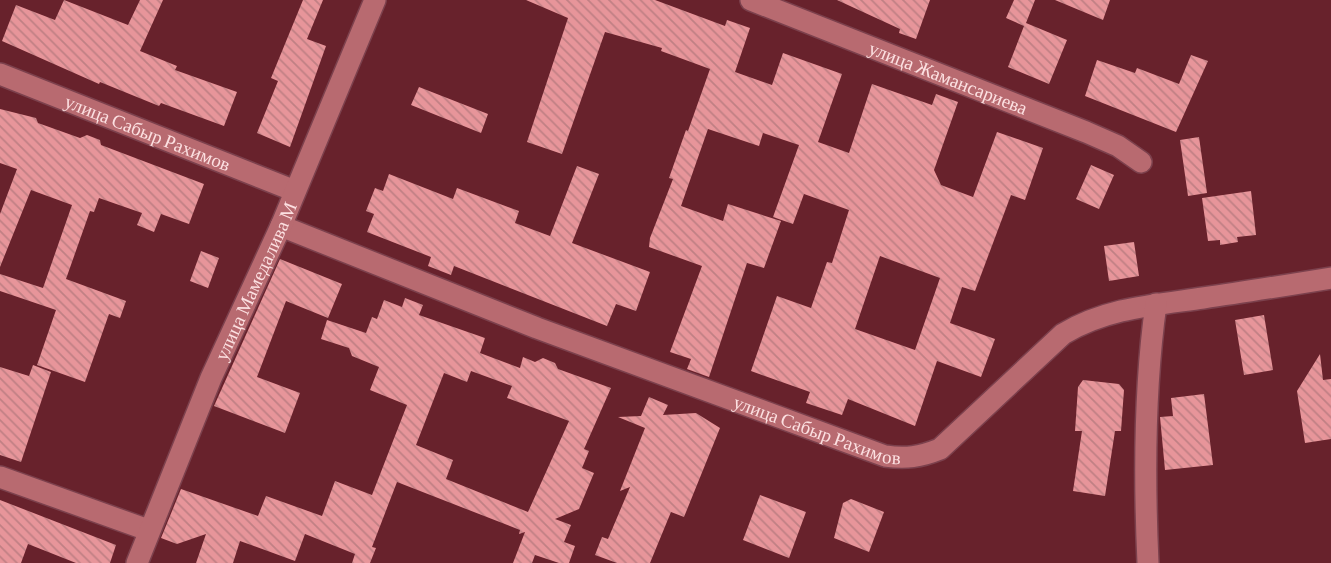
<svg xmlns="http://www.w3.org/2000/svg" width="1331" height="563" font-family="'Crimson Pro',serif">
	<style>
		.building { fill: url(#building-back-hatch); fill-rule: evenodd }
		.lines { fill: none; stroke-linecap: round; stroke-linejoin: round }
		.street-casing { stroke: #7c414d; stroke-width: 24 }
		.street { stroke: #b86a70; stroke-width: 21 }
		.labels { text-anchor: middle; stroke-width: 7; stroke-linejoin: round; paint-order: stroke }
		.street-label { font-size: 19px; fill: #fce0e1; stroke: #391a1d }
	</style>
	<defs>
		<pattern id="building-back-hatch" width="6" height="6" patternUnits="userSpaceOnUse" patternTransform="scale(1.75)"><rect width="6" height="6" fill="#e7959a"/><path d="M-1 5l2 2M0 0l6 6M5-1l2 2" fill="none" stroke="#c08084"/></pattern>
	</defs>
	<rect width="100%" height="100%" fill="#68222c"/>
	<!-- building -->
	<path class="building" d="M64,0l64,25 12,-25h23l-23,51 37,15 -2,4 62,22 -13,34 -63,-23 -2,3 -59,-24 -1,2 -97,-43 14,-36 39,15z
		M303,0h20l-16,39 19,7 -36,101 -33,-14 21,-52 -7,-3z
		M526,0h129l70,26 2,-6 23,8 -15,44 37,13 11,-32 59,21 -24,68 31,11 23,-69 60,21 4,-11 22,8 -24,68 7,15 32,12 24,-65 46,16 -18,52 -14,-5 -36,96 -13,-4 -12,36 45,16 -14,38 -44,-16 -22,65 -67,-27 -6,16 -36,-12 4,-11 -59,-21 26,-75 34,12 16,-46 5,1 17,-53 -45,-16 -11,30 -20,-7 26,-72 -36,-12 -4,13 -51,-17 -27,77 42,15 5,-17 53,17 -17,47 -17,-5 -38,114 -22,-8 4,-10 -21,-7 32,-86 -53,-19 1,-9 23,-59 -4,-1 17,-48 2,1 22,-62 -49,-18 1,-3 -57,-16 -43,122 -35,-12 41,-124zM880,256l60,22 -25,72 -60,-21z
		M837,0h93l-14,39 -17,-6 1,-4z
		M1014,0h21l-9,23 41,17 -18,44 -41,-17 16,-41 -18,-8z
		M1055,0h55l-7,20z
		M1191,55l17,6 -32,71 -91,-36 12,-36 38,13 2,-5 42,16z
		M419,87l69,27 -7,19 -70,-28z
		M0,109l36,9 2,5 42,15 7,-3 13,5 1,5 103,39 -15,40 -28,-10 -7,18 -17,-7 5,-12 -43,-15 -5,14 -4,-1 -24,68 60,22 -6,17 -11,-4 -24,68 -48,-17 19,-55 -56,-19v-17l43,14 29,-83 -41,-15 -31,77v-53l17,-45 -17,-6z
		M1199,137l8,56 -19,3 -8,-56z
		M1091,165l23,10 -15,34 -23,-10z
		M577,166l22,8 -27,69 78,29 -14,39 -20,-7 -9,22 -153,-60 -3,9 -23,-9 3,-9 -64,-25 7,-18 -8,-3 9,-23 8,3 6,-17 64,25 4,-11 62,23 -4,12 35,13z
		M1251,191l5,44 -19,2 1,5 -18,3v-5l-12,1 -6,-43z
		M1134,242l5,34 -30,5 -5,-35z
		M201,251l18,7 -11,30 -18,-7z
		M280,259l62,25 -14,34 -42,-17 -29,76 43,16 -15,40 -71,-27z
		M405,298l18,7 -4,10 66,23 -5,15 40,15 3,-11 12,5 8,-4 12,5 3,6 53,19 -27,61 5,2 -7,17 12,5 -15,36 -24,10 16,6 -7,17 11,4 -6,17h-10l-24,-8 -3,8h-19l12,-31 -6,2 1,-4 -123,-48 -25,65 4,1 -6,15h-18l3,-9 -50,-20 -10,27 -55,-20 -7,22h-37l10,-29 -29,10 -16,-6 20,-49 77,27 8,-20 56,20 13,-35 37,14 35,-90 -37,-15 9,-23 -27,-11 -3,-8 -28,-9 6,-19 39,13 6,-16 5,2 7,-19 18,7zM471,371l41,15 -5,12 62,23 -41,91 -82,-33 7,-19 -37,-15 28,-72 23,9z
		M1264,315l9,55 -29,5 -9,-55z
		M1320,354l3,26 8,-1v60l-26,4 -8,-52z
		M33,365l18,7 -30,90 -21,-7v-88l29,9z
		M1083,380l36,4 5,6 -3,41h-6l-10,65 -32,-5 9,-60h-7l3,-44z
		M1204,394l9,71 -48,5 -5,-53 13,-1 -2,-18z
		M649,397l19,8 -5,10 33,-2 24,15 -36,89 -13,-5 -21,51h-33l-22,-8 7,-18 6,2 22,-52 -10,4 25,-63 -27,-11 23,-1z
		M760,495l46,17 -17,46 -46,-18z
		M851,499l33,13 -15,40 -35,-14 9,-35z
		M0,500l116,45 -6,18h-34l-48,-19 -7,19h-21z"/>
	<g class="lines">
		<defs>
			<g id="street">
				<path id="s1" d="M751,0l335,132 32,14 23,16"/>
				<path id="s2" d="M0,74l295,117"/>
				<path id="s3" d="M281,226l256,102 348,128c21,3 35,1 55,-7l123,-115c43,-26 91,-29 140,-36 42,-6 85,-13 128,-20"/>
				<path d="M0,477l148,53"/>
				<path id="s4" d="M137,563l74,-185 70,-152 94,-226"/>
				<path d="M1148,563c-4,-86 -4,-174 8,-259"/>
			</g>
		</defs>
		<!-- street casing -->
		<use href="#street" class="street-casing"/>
		<!-- street -->
		<use href="#street" class="street"/>
	</g>
	<g class="labels">
		<!-- street labels -->
		<g class="street-label">
			<text dy="7" stroke="none"><textPath href="#s1" startOffset="212">улица Жамансариева</textPath></text>
			<text dy="7" stroke="none"><textPath href="#s2" startOffset="159">улица Сабыр Рахимов</textPath></text>
			<text dy="7" stroke="none"><textPath href="#s4" startOffset="306">улица Мамедалива М</textPath></text>
			<text dy="7" stroke="none"><textPath href="#s3" startOffset="574">улица Сабыр Рахимов</textPath></text>
		</g>
	</g>
</svg>
